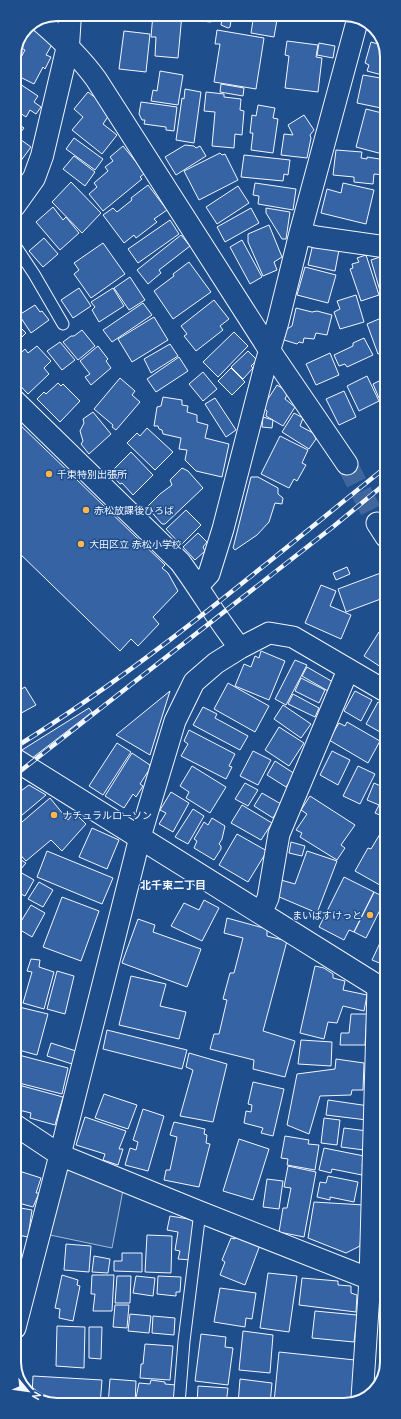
<svg xmlns="http://www.w3.org/2000/svg" width="401" height="1419" font-family="'PT Sans','Noto Sans JP',sans-serif">
	<style>
		.built { fill: #305b95; stroke: #a8bbd7 }
		.building { fill: #3563a3; stroke: #f2f6ff }
		.lines { fill: none; stroke-linecap: round; stroke-linejoin: round }
		.minor-tunnel { stroke: #3f679d; stroke-width: 21; stroke-dasharray: 21 10; stroke-linecap: butt }
		.service-casing { stroke: #f2f6ff; stroke-width: 13 }
		.minor-casing { stroke: #f2f6ff; stroke-width: 23 }
		.tertiary-casing { stroke: #f2f6ff; stroke-width: 24 }
		.service { stroke: #1f4e8c; stroke-width: 11 }
		.minor { stroke: #1f4e8c; stroke-width: 21 }
		.tertiary { stroke: #1f4e8c; stroke-width: 22 }
		.rail-casing { stroke: #f2f6ff; stroke-width: 4.5 }
		.rail { stroke: #1f4e8c; stroke-width: 3; stroke-dasharray: 9; stroke-linecap: butt }
		.poi-dot { fill: #ffb74d; stroke: #1f4e8c; stroke-width: 1.5 }
		.labels { text-anchor: middle; stroke-width: 3; stroke-linejoin: round; paint-order: stroke }
		.poi-label { font-size: 10px; fill: #f2f6ff; stroke: #1f4e8c; text-anchor: start }
		.neighbourhood-label { font-size: 11px; font-weight: bold; fill: #f2f6ff; stroke: #1f4e8c }
		.rim { fill: none; stroke: #f2f6ff; stroke-width: 2 }
	</style>
	<rect width="100%" height="100%" fill="#1f4e8c"/>
	<!-- built -->
	<path class="built" d="M66,1168l57,22 -11,58 -62,-13z"/>
	<!-- building -->
	<path class="building" d="M153,14h29l-4,44 -23,-2 1,-19h-5z
		M191,14h20v8l-21,-2z
		M223,14h9l-2,13 -2,1 -7,-3z
		M239,14h10l-1,6 -10,-1z
		M254,14h24l-4,23 -23,-4z
		M31,29l23,12 -8,14 5,2 -6,12 -2,-2 -9,17 -20,-10v-4l11,-20 -4,-2z
		M217,30l47,8 -8,51 -42,-7 6,-38h-5z
		M124,31l26,3 -4,38 -27,-3z
		M287,41l31,4 -2,12 6,1 -4,34 -33,-4 4,-32 -4,-1z
		M371,42l14,4 1,2v28l-19,-5 2,-6 -4,-2z
		M319,43l16,3 -2,12 -16,-3z
		M160,71l23,4 -5,30 -27,-4 2,-11 4,1z
		M363,75l23,4v30l-29,-6z
		M14,80l24,16 -4,6 7,5 -5,7 -6,-4 -4,7 -12,-8z
		M221,84l23,4 -1,8 -23,-4z
		M185,89l16,3 -7,51 -18,-3 6,-42 2,1z
		M88,92l14,11 7,12 -6,9 14,11 -15,19 -30,-24 11,-13 -9,-8z
		M206,92l18,2v3l17,2 -1,11 4,1 -2,24 -7,-1 -1,14 -22,-2 3,-34 -11,-1z
		M141,102l36,5 -3,24 -8,-1v-3l-22,-3 1,-4h-3l-3,-6z
		M258,105l17,3 -2,10 5,1 -5,34 -22,-3 2,-17h-3l2,-18 4,1z
		M366,109l20,5v41l-30,-8z
		M304,115l10,15 -4,5 1,3 -4,20 -26,-3 3,-21 9,1 -5,-10z
		M14,121l10,7 -7,9 14,10 -14,19 -3,-3z
		M74,138l29,21 -8,11 -29,-21z
		M185,145l9,1 2,2 4,-2 6,10 -30,19 -11,-18z
		M123,146l22,27 -5,4 2,2 -39,32 -14,-17 8,-7 -3,-4 14,-12 -3,-4 8,-6 -3,-4z
		M336,150l26,2 -1,6 6,1v-2l19,3 -2,15 -10,-1 -1,10 -19,-2v-5l-21,-2z
		M220,153l2,2 3,-1 13,26 -39,20 -15,-29z
		M244,155l46,5 -2,15 -4,-1 -1,7 -42,-4z
		M74,156l21,16 -10,14 -22,-17z
		M386,181v16l-5,-9 2,-1 -1,-3z
		M71,182l30,31 -19,20 -30,-31z
		M255,183l41,6 -3,21 -35,-6 1,-8 -6,-1z
		M343,183l31,7 -8,34 -45,-11 6,-24 14,4z
		M148,185l19,25 -13,9 3,3 -21,16 -2,-3 -10,8 -21,-28 10,-7 4,4 15,-12 -1,-2z
		M238,186l11,17 -32,21 -11,-17z
		M53,207l10,13 3,-3 13,16 -19,17 -24,-28z
		M251,208l8,15 -34,19 -8,-15z
		M266,208l24,4 -4,27h-4l-16,-26z
		M170,220l9,14 -41,29 -10,-14z
		M269,225l13,32 -8,5 3,8 -14,6 -15,-34v-8z
		M181,235l9,11 -31,24 2,3 -13,11 -11,-14z
		M44,238l14,16 -15,13 -14,-16z
		M242,240l20,37 -12,7 -20,-37z
		M103,243l22,31 -34,24 -17,-24 5,-4 -5,-7z
		M313,244l26,6 -4,21 -27,-6z
		M366,255l13,40 -18,6 -11,-32 3,-1 -1,-4 7,-2 -2,-4z
		M386,255v34l-6,2 -9,-31z
		M189,262l22,30 -38,27 -19,-28 20,-15 -1,-2z
		M14,264l7,5 -7,10z
		M305,267l31,8 -8,28 -31,-8z
		M130,277l15,23 -16,10 -15,-22z
		M79,288l12,18 -18,12 -12,-18z
		M113,288l11,18 -25,16 -7,-12 3,-3 -4,-5z
		M356,295l8,27 -24,7 -6,-17 6,-3 -3,-8z
		M214,300l15,19 -9,7 3,4 -27,21 -12,-15 3,-2 -6,-8z
		M143,303l9,12 -40,27 -9,-12z
		M35,305l5,7 2,-1 7,9 -18,13 -12,-18z
		M296,308l16,4 5,-1 15,4 -5,20 -11,-2 -2,6 -10,-1 -1,5 -4,-1 -2,2 -13,-4 3,-11 5,-3z
		M386,316v35l-8,3 -11,-30z
		M154,317l14,23 -36,22 -14,-23z
		M14,321l12,12 -12,12z
		M82,330l13,16 -17,14 -15,-18 8,-6h3z
		M234,332l14,14 -30,31 -15,-15z
		M364,338l9,17 -26,12 -2,-3 -6,2 -5,-11 19,-9v-3z
		M60,342l15,18 -13,10 -15,-19z
		M170,344l8,12 -27,17 -7,-14z
		M37,346l14,15 -7,7 5,6 -21,20 -14,-15v-13l2,-2 -2,-1v-4l11,-10 3,4z
		M98,346l10,13 -2,2 5,7 -20,17 -6,-8 5,-3 -10,-13z
		M248,351l9,9 -6,6 2,2 -10,11 -12,-12z
		M330,353l9,22 -23,10 -10,-21z
		M179,357l9,14 -32,21 -9,-13z
		M386,361v34l-7,3 -6,-14 8,-4z
		M231,368l14,14 -13,13 -14,-14z
		M203,372l14,17 -14,12 -14,-17z
		M367,376l12,25 -20,10 -12,-25z
		M120,378l15,13 -3,4 8,7 -24,28 -4,-3 1,-2 -19,-16z
		M58,383l3,3 2,-2 17,17 -20,21 -23,-23 7,-7 2,2z
		M277,385l11,7 -3,7 10,8 -12,19 -17,-10 1,-5 -3,-3 4,-9z
		M344,391l12,26 -17,8 -13,-26z
		M163,397l19,3v5l6,1 -1,6 10,3v7l11,3 -3,13 24,6 -7,33 -26,-6 -11,-11 2,-10 -8,-1 2,-11 -18,-4 -1,-4 -3,-1 -1,-3h-4l3,-19 4,-1z
		M215,398l21,32 -10,7 -21,-33z
		M93,412l18,22 -22,20 -8,-10 2,-3 -3,-10 4,-8 -1,-4z
		M294,413l9,5 -3,8 13,7 3,6 -7,10 -27,-17z
		M263,417l10,3 -1,8 -10,-1z
		M14,419l151,146 -3,3 6,5 10,18 -25,26 6,7 -21,22 -7,-7 -11,12 -106,-103z
		M147,428l26,24 -18,18 -28,-27 10,-10 3,3z
		M280,436l28,14 -6,13 4,2 -9,16 -3,-2 -5,9 -28,-14z
		M131,452l22,23 -20,20 -11,-12 -2,1 -10,-11z
		M182,468l6,3 15,17 -38,36h-3l-15,-17 13,-13 12,-9 -2,-5z
		M251,477h7l20,11v6l5,4 -1,6 -7,-1 -6,19 -12,13 -22,15 -2,-2z
		M186,510l15,15 -20,20 -15,-16z
		M198,533l9,9 -4,5 2,4 -10,9 -12,-13z
		M347,567l3,7 -14,6 -3,-7z
		M386,571v26l-40,15 -8,-23z
		M321,585l15,6 -6,15 21,9 -10,24 -36,-16z
		M379,632l8,5v34l-23,-15z
		M261,651l24,10 -16,39 -34,-14 9,-22 7,3 4,-11 4,2z
		M295,660l12,5 -21,40 -11,-6z
		M307,667l26,15 -5,9 -26,-15z
		M301,678l24,12 -6,13 -24,-12z
		M228,683l41,23 -14,26 -41,-23z
		M25,687l11,18 -22,12v-24z
		M170,691l-20,64 -34,-20z
		M355,691l17,9 -11,21 -17,-10z
		M293,694l26,14 -4,9 -27,-13z
		M378,702l9,4v14l-7,12 -14,-8z
		M283,705l28,19 -10,14 -27,-19z
		M203,707l14,7 -2,4 33,18 -8,14 -47,-25z
		M89,708l3,4 -78,60v-17z
		M347,722l33,19 -12,22 -39,-23 10,-17 6,3z
		M279,727l25,16 -15,23 -24,-16z
		M189,730l46,24 -6,12 3,1 -6,12 -45,-23 7,-12 -4,-3z
		M117,743l14,9 -28,43 -14,-9z
		M253,751l18,9 -13,25 -18,-9z
		M332,751l18,9 -12,25 -18,-10z
		M132,753l18,12 -1,5 -9,14 3,2 -7,11 -3,-3 -9,14 -19,-12z
		M275,761l20,13 -9,13 -19,-12z
		M387,761v13l-6,-4z
		M192,766l34,21 -16,26 -24,-15 3,-6 -9,-6z
		M358,766l17,8 -15,30 -17,-8z
		M245,783l13,7 -10,16 -13,-7z
		M374,783l13,6v29l-12,-5 4,-8 -12,-5z
		M29,785l17,10 -31,26 -1,-25z
		M171,792l18,11 -16,29 -14,-8 7,-11 -6,-3z
		M262,793l19,11 -8,14 -19,-12z
		M310,796l45,29 -14,20 4,3 -8,12 -37,-23 2,-4 -6,-3 11,-16 -6,-4z
		M50,798l18,22 6,-8 12,12 -24,27 -11,-11 -25,21 -11,-12v-21z
		M242,805l30,18 -11,17 -30,-17z
		M193,809l11,7 -16,28 -13,-7z
		M212,818l13,8 -3,13 -3,5 2,2v3l-7,11 -20,-12 3,-7 -3,-2 10,-17 4,3z
		M92,828l27,12 -12,29 -28,-12z
		M383,829l4,2v58l-32,-18 13,-23 3,1z
		M237,834l30,17 -19,31 -29,-17z
		M291,842l14,4 -3,10 -13,-3z
		M47,851l66,27 -11,26 -65,-27z
		M307,851l30,10 -20,52 -40,-17 4,-16 14,4z
		M15,856l11,7 -11,13z
		M20,872l14,8 -9,16 -10,-5v-7z
		M344,877l30,15 -20,40 -5,-2 -5,10 -25,-13z
		M39,882l14,8 -10,17 -15,-8z
		M374,892l12,6 -20,40 -12,-6z
		M62,897l37,14 -18,50 -38,-14z
		M204,900l15,8 -17,33 -31,-15 13,-23 15,7z
		M31,905l14,8 -13,24 -15,-9z
		M227,918l40,11v7l20,5 -24,90 32,10 -10,36 -32,-8 1,-9 -44,-11 4,-15h5l8,-34 -4,-1 7,-26h4l9,-35 -19,-5z
		M138,919l17,6 -2,7 48,17 -14,38 -65,-24z
		M387,928v38l-15,-6z
		M31,959l9,1 -1,7 15,5 -10,37 -21,-6 9,-31 -5,-1z
		M315,966l9,2 9,6v4l12,3 -2,9 24,5 -3,16 -21,-5 -6,17 -9,-1 -4,17 -24,-6z
		M57,971l17,5 -9,38 -18,-5z
		M15,974l4,3 -4,7z
		M131,976l35,8 -6,22 26,6 -7,27 -60,-14z
		M19,1007l29,7 -11,41 -22,-6v-26z
		M351,1014h16l-2,31h-25l1,-12h8z
		M107,1030l80,20 -5,19 -79,-20z
		M301,1040l31,2 -1,24 -33,-2z
		M51,1043l25,8 -4,13 -25,-8z
		M189,1053l38,11 -14,58 -33,-6 13,-46 -7,-3z
		M15,1054l53,14 -6,26 -47,-12z
		M336,1059l28,4 -1,27h-11l-1,5 -31,1 -11,38 -22,-9 10,-51 38,-5z
		M253,1082l31,7 -11,47 -12,-3 2,-5 -19,-5 2,-12 5,1 1,-7 -4,-1z
		M15,1084l48,13 -8,28 -25,-7 1,-5 -16,-4z
		M104,1094l33,11 -9,24 -33,-11z
		M328,1100l41,6 -2,14 -41,-5z
		M143,1109l21,7 -16,55 -23,-6 5,-17 6,2 2,-8 -5,-2z
		M85,1117l41,14 -7,18h4l-5,16 -15,-5 2,-6 -29,-9z
		M324,1118l16,2 -3,25 -16,-2z
		M174,1122l31,7 -1,5 3,1 -1,8 4,1 -11,43 -35,-7 2,-10h4l7,-33 -7,-2z
		M344,1128l23,3 -3,19 -23,-3z
		M285,1136l24,4 -1,4 11,1 -4,25 -28,-5 1,-6 -7,-1z
		M239,1139l30,10 -16,51 -30,-9z
		M324,1148l40,8 -2,10h2l-2,9 -30,-6 -1,4 -12,-3z
		M288,1166l28,6 -12,65 -25,-5 4,-24h4l4,-20 -7,-1z
		M16,1170l25,8 -5,15h3l-6,14 -18,-5v-27z
		M328,1176l30,6 -4,20 -24,-5v3l-13,-3 3,-15 6,1z
		M267,1179l16,2 -4,28 -16,-2z
		M314,1202l50,3 -4,41 -14,7 -38,-15z
		M15,1207l17,3 -4,27 -10,-2 -2,18h-1z
		M170,1216l25,4 -4,40 -13,-1 2,-8 -5,-1 3,-18 -11,-2z
		M147,1235l25,1 -1,37 -26,-1z
		M236,1235l24,10 -15,40 -25,-10 5,-13 -3,-2 9,-22 4,1z
		M66,1244l25,2 -2,26 -25,-2z
		M122,1253h20v19l-28,-1v-10h8z
		M94,1256l16,3 -2,14 -16,-1z
		M387,1270v42l-5,-1z
		M268,1273l29,3 -8,56 -29,-4z
		M62,1275l16,5 -1,5 3,1 -7,35 -14,-3 1,-9 -5,-1z
		M92,1275h22l-2,36h-19l2,-17h-4z
		M117,1276h14l-1,27h-15z
		M136,1276l19,2 -2,18 -20,-3z
		M158,1276l23,1 -1,15h-4v4l-19,-2z
		M302,1278l36,3v4l13,1v7l6,2 -1,17 -57,-7z
		M220,1288l36,5 -4,26 -6,-1 -1,9 -31,-5z
		M115,1305h14l-2,23 -14,-1z
		M315,1311l42,4 -3,27 -42,-4z
		M130,1314l21,2 -2,17 -21,-2z
		M153,1316l22,2 -1,17 -22,-2z
		M57,1326l28,1 -1,41 -28,-2z
		M89,1327h13l-1,32 -12,-1z
		M243,1331l30,4 -3,38 -31,-3z
		M201,1334l25,3 -1,10 8,1 -5,37 -33,-4z
		M145,1344l28,2 -3,34 -30,-2 1,-14h2z
		M279,1352l76,8 -4,44h-18l-33,-3v3l-26,-2z
		M33,1376l69,4 -2,25h-48l-20,-9z
		M110,1379l26,2 -1,24h-27z
		M240,1379l32,4 -2,21h-32z
		M151,1380l14,2v2l11,1 -1,19h-25l-7,-1v-4l-7,-1 3,-15 11,1z
		M198,1386l30,2 -2,16h-29z"/>
	<g class="lines">
		<!-- minor-tunnel -->
		<path class="minor-tunnel" d="M347,464l30,59"/>
		<defs>
			<path id="service" d="M14,244l20,30 29,50
				M15,1263l15,3
				M179,1404l5,-63 16,-129"/>
			<path id="minor" d="M40,21c21,18 40,36 56,58l174,272 77,113
				M300,233l16,4 70,10
				M14,400l166,162c21,28 38,59 60,86
				M377,523l9,14
				M198,586l11,-12 14,-45 42,-163 13,-44 22,-89 58,-215
				M261,913l7,-15 11,-64 69,-164
				M15,1125l45,30 140,57 170,67
				M15,1328l45,-173 80,-318 35,-116 19,-39 22,-19 24,-15 29,-15 24,4 94,55
				M362,1398l8,-119 8,-292"/>
			<path id="tertiary" d="M14,206l20,-28 8,-22 26,-110 2,-32
				M14,759l373,233"/>
		</defs>
		<!-- service casing -->
		<use href="#service" class="service-casing"/>
		<!-- minor casing -->
		<use href="#minor" class="minor-casing"/>
		<!-- tertiary casing -->
		<use href="#tertiary" class="tertiary-casing"/>
		<!-- service -->
		<use href="#service" class="service"/>
		<!-- minor -->
		<use href="#minor" class="minor"/>
		<!-- tertiary -->
		<use href="#tertiary" class="tertiary"/>
		<defs>
			<path id="rail" d="M14,748c133,-82 251,-184 372,-281
				M14,776l320,-250 52,-43"/>
		</defs>
		<!-- rail casing -->
		<use href="#rail" class="rail-casing"/>
		<!-- rail -->
		<use href="#rail" class="rail"/>
	</g>
	<!-- markers -->
	<g class="poi-dot">
		<circle cx="49" cy="474" r="4"/>
		<circle cx="86" cy="510" r="4"/>
		<circle cx="81" cy="544" r="4"/>
		<circle cx="54" cy="815" r="4"/>
		<circle cx="370" cy="915" r="4"/>
	</g>
	<g class="labels">
		<!-- poi labels -->
		<g class="poi-label">
			<text x="57" y="478">千束特別出張所</text>
			<text x="94" y="514">赤松放課後ひろば</text>
			<text x="89" y="548">大田区立 赤松小学校</text>
			<text x="62" y="819">ナチュラルローソン</text>
			<text x="362" y="919" text-anchor="end">まいばすけっと</text>
		</g>
		<!-- neighbourhood labels -->
		<g class="neighbourhood-label">
			<text x="173" y="889">北千束二丁目</text>
		</g>
	</g>
	<!-- crop -->
	<path d="M0 0H401V1419H0ZM57 21H344A36 36 0 0 1 380 57V1362A36 36 0 0 1 344 1398H57A36 36 0 0 1 21 1362V57A36 36 0 0 1 57 21Z" fill="#1f4e8c" fill-rule="evenodd"/>
	<path class="rim" d="M57 21H344A36 36 0 0 1 380 57V1362A36 36 0 0 1 344 1398H57A36 36 0 0 1 21 1362V57A36 36 0 0 1 57 21Z"/>
	<!-- north arrow -->
	<g transform="translate(28 1391) rotate(119)" stroke="#1f4e8c" stroke-width="3" paint-order="stroke">
	<path d="M0-3L7 15L0 10L-7 15Z" fill="#f2f6ff"/>
	<text y="-6" font-size="11" font-weight="bold" text-anchor="middle" fill="#f2f6ff">N</text>
	</g>
</svg>
